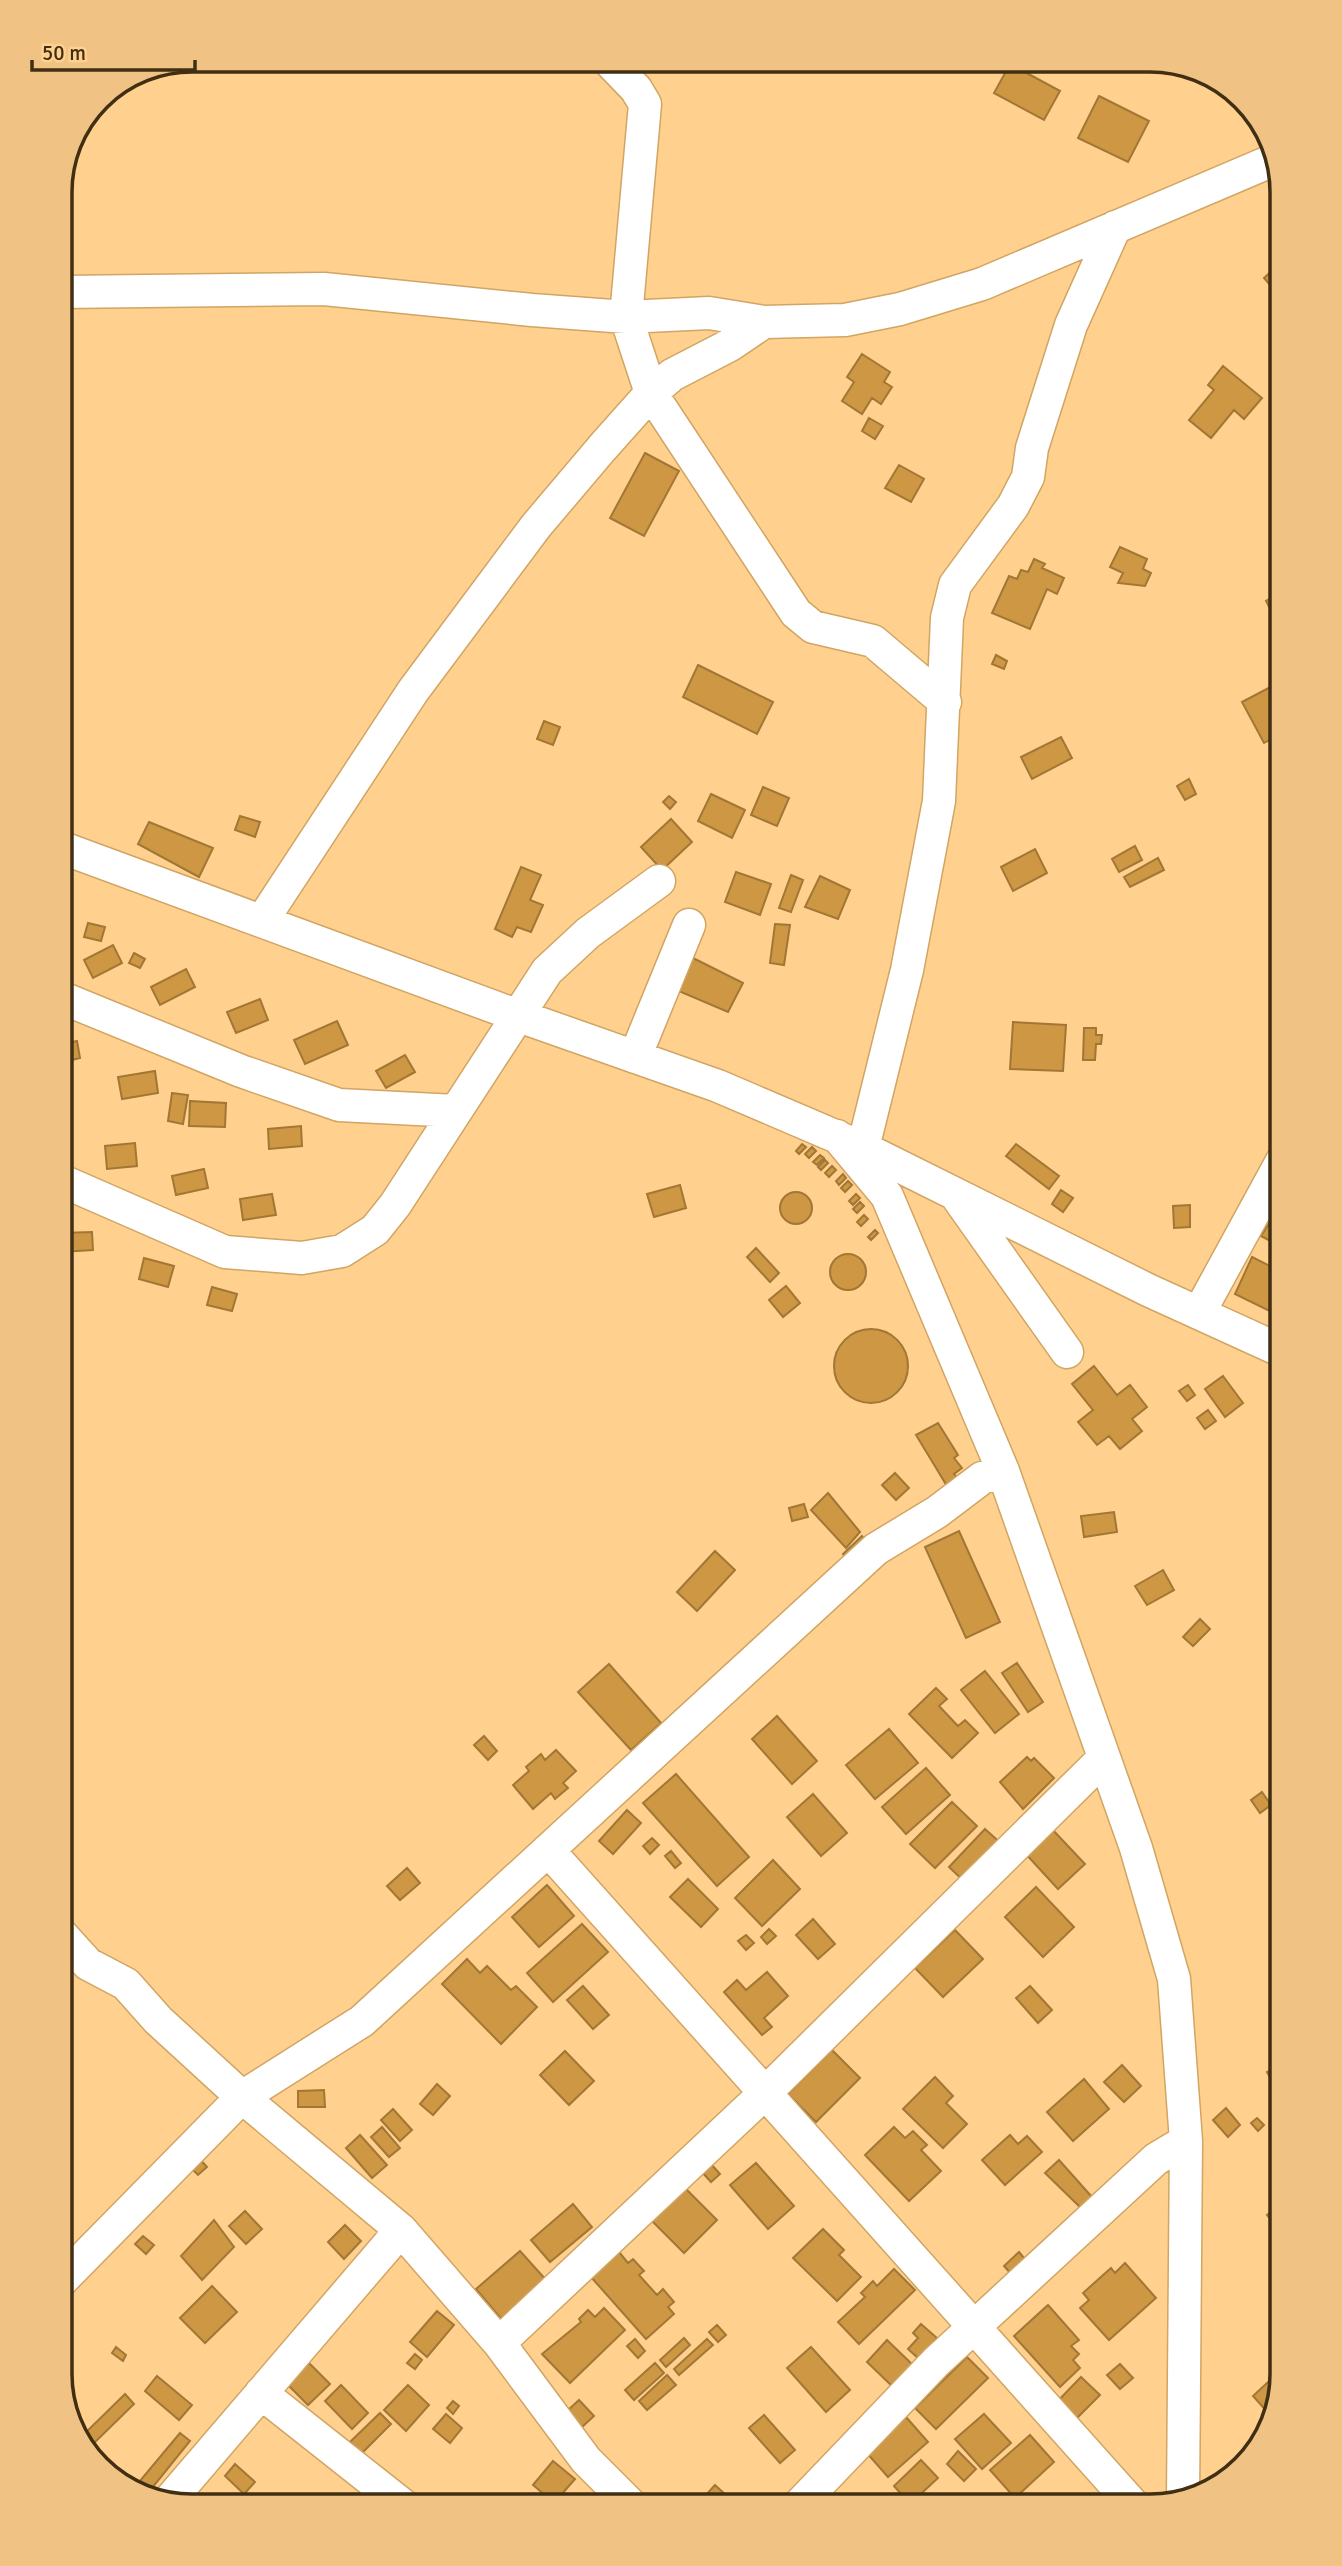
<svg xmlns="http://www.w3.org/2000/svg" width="1342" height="2566" font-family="Signika,sans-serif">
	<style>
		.building { fill: #cd9744; stroke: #a27736; stroke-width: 2 }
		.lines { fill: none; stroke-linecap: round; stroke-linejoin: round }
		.minor-casing { stroke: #d1a563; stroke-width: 35 }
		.minor { stroke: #fff; stroke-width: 32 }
		.rim { fill: none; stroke: #412f13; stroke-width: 3.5 }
	</style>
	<rect width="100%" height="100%" fill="#ffd08e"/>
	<!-- building -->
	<path class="building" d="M1010,64l50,27 -16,29 -50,-27z
		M1214,80l16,7 10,12 -2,3 -27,-16z
		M1099,96l50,25 -21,41 -50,-24z
		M1282,261v38l-18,-21z
		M862,354l28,18 -6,10 8,5 -11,17 -9,-6 -10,16 -20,-13 12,-19 -7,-5z
		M1223,366l39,32 -18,21 -10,-9 -23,28 -22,-18 25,-30 -6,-5z
		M869,418l14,8 -8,13 -13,-8z
		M645,453l34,18 -35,65 -34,-18z
		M899,465l25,14 -13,23 -26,-14z
		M1120,547l27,12 -4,10 8,4 -6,13 -27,-3 5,-10 -13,-6z
		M1034,559l11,5 -3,4 22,10 -7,16 -10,-5 -17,40 -38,-16 17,-37 8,3 4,-9 7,2z
		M1282,592v34l-2,2 -14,-27z
		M996,655l11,6 -3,8 -12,-5z
		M698,665l75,37 -16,32 -74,-37z
		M1282,681v52l-18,10 -22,-41z
		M544,721l16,6 -7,18 -16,-6z
		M1061,737l11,21 -40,21 -11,-22z
		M1189,779l7,15 -11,6 -8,-14z
		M763,787l26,11 -12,28 -26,-11z
		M711,794l34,16 -13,28 -34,-17z
		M669,796l7,6 -6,7 -7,-7z
		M240,816l20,6 -5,15 -20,-7z
		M671,819l21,23 -30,28 -21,-23z
		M149,822l64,26 -14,29 -61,-33z
		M1135,846l7,14 -23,12 -7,-13z
		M1035,849l12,24 -34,18 -12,-24z
		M1158,858l6,12 -34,17 -6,-10z
		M521,867l20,8 -11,25 13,5 -12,27 -14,-5 -5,10 -17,-8z
		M736,872l35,12 -11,31 -35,-13z
		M791,875l12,5 -12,32 -12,-4z
		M820,876l30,14 -12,29 -33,-12z
		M88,923l17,4 -4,14 -17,-4z
		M775,924l15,1 -6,40 -14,-2z
		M113,945l9,18 -29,15 -9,-18z
		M134,953l11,6 -5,9 -11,-5z
		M689,956l54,27 -15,29 -54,-23z
		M186,969l9,18 -35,18 -9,-18z
		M260,999l8,21 -32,13 -9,-21z
		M337,1021l11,24 -43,19 -11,-24z
		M1013,1022l53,3 -3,46 -53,-2z
		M1084,1028h12v7h6l-1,9h-5l-1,16h-12z
		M77,1041l3,17 -20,5v-18z
		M405,1055l10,17 -29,16 -10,-17z
		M155,1071l3,22 -36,6 -4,-22z
		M172,1093l16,2 -5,29 -15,-3z
		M190,1101l36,2 -1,24 -36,-1z
		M301,1126l1,20 -33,3 -1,-20z
		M135,1143l2,23 -30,3 -2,-23z
		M802,1144l4,3 -7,7 -3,-3z
		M1016,1144l43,32 -10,13 -43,-33z
		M812,1147l4,4 -7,7 -4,-4z
		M820,1155l4,3 -7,7 -4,-3z
		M825,1160l3,3 -7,7 -3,-3z
		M832,1166l4,4 -7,7 -4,-4z
		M204,1169l4,19 -32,7 -4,-19z
		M843,1174l3,4 -7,7 -3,-4z
		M848,1181l4,4 -7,7 -4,-4z
		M680,1185l6,23 -32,9 -7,-23z
		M1061,1190l12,8 -10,14 -11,-8z
		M780 1208a16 16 0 1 1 32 0a16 16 0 1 1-32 0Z
		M272,1194l4,21 -33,5 -3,-21z
		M856,1194l4,4 -7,7 -4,-4z
		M860,1202l4,4 -7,7 -4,-4z
		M1282,1203v44l-21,-11z
		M1190,1205v22l-16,1 -1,-22z
		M864,1215l4,4 -7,7 -4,-4z
		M875,1230l3,3 -7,7 -3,-3z
		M92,1232l1,18 -32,2 -1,-19z
		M756,1248l23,25 -9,9 -23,-25z
		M830 1272a18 18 0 1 1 36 0a18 18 0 1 1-36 0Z
		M1252,1257l30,15v45l-47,-23z
		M144,1258l30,8 -6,21 -29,-8z
		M786,1286l14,17 -17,14 -14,-17z
		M212,1287l25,7 -5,17 -25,-6z
		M834 1366a37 37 0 1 1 74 0a37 37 0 1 1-74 0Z
		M1094,1366l23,29 13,-10 17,22 -15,12 10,12 -22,18 -11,-13 -12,9 -19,-23 15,-12 -21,-26z
		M1223,1376l20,27 -18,14 -20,-28z
		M1188,1385l7,10 -8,6 -8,-10z
		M1208,1410l8,11 -11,8 -8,-11z
		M938,1423l20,32 -4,3 8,10 -8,6 4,5 -11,7 -31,-51z
		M895,1473l14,15 -13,12 -14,-15z
		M828,1493l32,39 -14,16 -35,-38z
		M804,1504l4,13 -16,4 -3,-13z
		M1114,1512l3,20 -33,5 -3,-21z
		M959,1531l41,91 -34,16 -41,-91z
		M862,1536l4,5 -19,18 -4,-5z
		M715,1551l20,19 -38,41 -20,-19z
		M1163,1570l11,20 -27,15 -12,-19z
		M1200,1619l10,10 -17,17 -10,-9z
		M1017,1663l26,39 -15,10 -26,-39z
		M609,1664l52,59 -30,27 -53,-58z
		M985,1671l34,43 -24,19 -34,-43z
		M936,1688l11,11 -8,7 19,20 7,-6 13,13 -26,25 -43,-44z
		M777,1716l40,45 -25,23 -40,-45z
		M889,1729l29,34 -43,36 -29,-34z
		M484,1736l13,15 -9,9 -14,-15z
		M556,1750l20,21 -13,12 5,5 -13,11 -4,-6 -18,16 -20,-24 16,-14 -3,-4 15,-13 4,6z
		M1027,1757l4,4 3,-3 20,20 -31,31 -23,-27z
		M926,1768l24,27 -44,39 -24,-27z
		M676,1774l73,83 -32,29 -74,-83z
		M1262,1792l9,13 -11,8 -9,-13z
		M813,1794l34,39 -26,23 -34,-39z
		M952,1802l25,24 -42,42 -25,-24z
		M627,1810l14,13 -28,31 -14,-13z
		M1050,1827l35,37 -27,25 -34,-37z
		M985,1829l20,18 -37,38 -19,-18z
		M652,1838l7,7 -9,9 -7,-8z
		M671,1851l10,12 -6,5 -10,-12z
		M773,1860l27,29 -38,37 -27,-28z
		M407,1868l13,15 -20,17 -13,-14z
		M688,1879l30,30 -17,18 -31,-30z
		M547,1885l27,31 -35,31 -27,-30z
		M1036,1887l38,40 -31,30 -38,-40z
		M813,1919l22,25 -17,15 -22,-24z
		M582,1924l26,28 -55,50 -26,-29z
		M769,1929l7,7 -9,8 -6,-7z
		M955,1930l28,29 -40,38 -28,-29z
		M746,1935l8,8 -8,7 -8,-9z
		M467,1959l13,14 7,-7 24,24 5,-4 21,21 -36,37 -59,-60z
		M767,1972l21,24 -24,22 8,9 -10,8 -38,-43 13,-12 9,10z
		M583,1986l26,29 -16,14 -26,-29z
		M1030,1986l22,24 -14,13 -22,-25z
		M832,2050l28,28 -44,44 -28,-28z
		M565,2051l29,30 -25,24 -29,-30z
		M1282,2063v36l-15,-27z
		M1122,2065l19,21 -17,16 -20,-20z
		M935,2077l18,19 -7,7 21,21 -24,24 -40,-39z
		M1084,2079l25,30 -36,32 -26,-29z
		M437,2084l13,12 -17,19 -13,-11z
		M324,2090l1,17h-27v-16z
		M1226,2108l14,17 -12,12 -15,-17z
		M393,2109l19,21 -12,11 -19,-21z
		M1257,2118l7,7 -6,6 -7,-8z
		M382,2127l18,21 -11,9 -18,-20z
		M894,2127l11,11 8,-7 14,14 -6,5 20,21 -32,30 -44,-46z
		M360,2135l27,30 -15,13 -26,-30z
		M1010,2135l8,9 9,-8 15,16 -37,33 -23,-25z
		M195,2154l12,13 -9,8 -12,-12z
		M1282,2159v14l-6,-8z
		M1059,2160l33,37 -11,11 -36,-35z
		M710,2163l10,11 -9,8 -10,-11z
		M756,2163l38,43 -26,23 -38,-44z
		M684,2187l33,33 -33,33 -33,-33z
		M1282,2203v32l-15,-20z
		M573,2204l19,23 -42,35 -19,-22z
		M245,2211l17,18 -16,15 -17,-18z
		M214,2220l20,27 -32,33 -21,-24z
		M345,2225l16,16 -17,18 -16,-17z
		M823,2229l21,21 -5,5 22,22 -24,24 -44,-43z
		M143,2236l11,9 -8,9 -11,-10z
		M520,2251l27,30 -44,40 -27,-32z
		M619,2252l9,11 5,-4 11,12 -5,4 18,20 6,-6 11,13 -6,5 6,7 -28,25 -55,-62z
		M1019,2252l10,12 -15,13 -10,-11z
		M1125,2263l31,35 -47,42 -29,-32 9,-8 -6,-7 28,-25 4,5z
		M894,2269l21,21 -56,54 -21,-22 27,-25 -4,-4 12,-12 4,5z
		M212,2286l25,26 -32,31 -25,-25z
		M1048,2305l31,35 -8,6 8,8 -6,6 7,8 -20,19 -46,-51z
		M604,2308l21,22 -55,53 -28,-29 39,-32 -2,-3 9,-9 7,7z
		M437,2311l17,14 -27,32 -17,-15z
		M921,2324l16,14 -18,21 -11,-10 10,-11 -5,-5z
		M717,2325l9,10 -8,7 -9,-10z
		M684,2338l6,7 -24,22 -6,-7z
		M635,2339l10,12 -7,7 -11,-12z
		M707,2339l6,6 -34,30 -5,-6z
		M887,2340l28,27 -21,21 -27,-26z
		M116,2347l10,8 -3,6 -11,-8z
		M811,2347l39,43 -24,22 -39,-44z
		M415,2354l7,6 -7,9 -8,-6z
		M60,2356l10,9 -10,12z
		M967,2357l21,21 -52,51 -21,-21z
		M309,2363l21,21 -22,21 -21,-21z
		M655,2363l9,10 -30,27 -9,-10z
		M1120,2364l13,14 -13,11 -13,-14z
		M1282,2369v6l-12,40 -17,-19z
		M667,2375l9,10 -29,25 -8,-9z
		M157,2376l35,29 -13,15 -34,-29z
		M1081,2377l19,18 -30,30 -18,-18z
		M341,2385l27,28 -16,16 -27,-28z
		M408,2385l21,20 -23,26 -22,-21z
		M125,2394l9,10 -46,45 -8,-11z
		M579,2400l15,16 -12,11 -15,-16z
		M453,2401l6,5 -6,8 -6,-6z
		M380,2413l11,11 -29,29 -12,-11z
		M446,2414l16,14 -12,15 -17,-14z
		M984,2414l27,29 -29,26 -27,-30z
		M764,2415l31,35 -15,13 -31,-35z
		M906,2417l22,25 -40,35 -22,-25z
		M180,2433l10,8 -42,52 -14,-5z
		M1030,2435l24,27 -39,36 -25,-28z
		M958,2451l18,18 -12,12 -17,-17z
		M921,2460l17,18 -28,26 -16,-18z
		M553,2461l22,18 -21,24 -21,-18z
		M235,2464l20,18 -11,12 -19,-18z
		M715,2485l23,21h-42z"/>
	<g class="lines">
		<defs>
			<path id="minor" d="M608,60l28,29 9,15 -19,213 25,76 145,220 17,14 60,14 72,61
				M60,292l264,-3 208,21 94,7 83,-4 55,9
				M60,847l456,168 202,71 145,62 285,142 134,61
				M262,921l151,-230 123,-165 66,-78 49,-55 21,-18 58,-30 34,-23 81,-2 55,-11 82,-25 294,-125
				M60,997l181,74 98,34 117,6
				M635,1057l54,-132
				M837,1136l50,60 116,275 133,377 38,131 12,162 -3,359
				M863,1148l44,-178 32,-169 8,-183 8,-33 58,-79 15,-29 4,-29 39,-123 44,-98
				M60,1180l165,72 77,6 40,-7 33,-21 20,-25 152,-234 41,-38 71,-52
				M958,1198l109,154
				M1199,1313l83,-152
				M548,1850l586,656
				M60,1933l28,31 38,20 32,36 84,77 159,133 98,113 87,117 46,46
				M60,2282l182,-185 120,-76 514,-472 61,-37 45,-34 21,-7
				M499,2343l265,-249 340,-336
				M261,2393l143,113
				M169,2501l232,-271
				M798,2506l138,-144 220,-203 30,-18"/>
		</defs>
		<!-- minor casing -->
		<use href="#minor" class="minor-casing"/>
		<!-- minor -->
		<use href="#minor" class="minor"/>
	</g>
	<!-- crop -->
	<path d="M0 0H1342V2566H0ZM192 72H1150A120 120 0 0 1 1270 192V2374A120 120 0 0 1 1150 2494H192A120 120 0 0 1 72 2374V192A120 120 0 0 1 192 72Z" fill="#f0c384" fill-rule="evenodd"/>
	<path class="rim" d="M192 72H1150A120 120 0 0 1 1270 192V2374A120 120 0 0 1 1150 2494H192A120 120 0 0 1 72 2374V192A120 120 0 0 1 192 72Z"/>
	<!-- scale -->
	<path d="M32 60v10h163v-10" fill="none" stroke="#412f13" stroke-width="3.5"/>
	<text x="42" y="60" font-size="21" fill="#412f13" stroke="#ffd08e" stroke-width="5" paint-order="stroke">50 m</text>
</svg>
